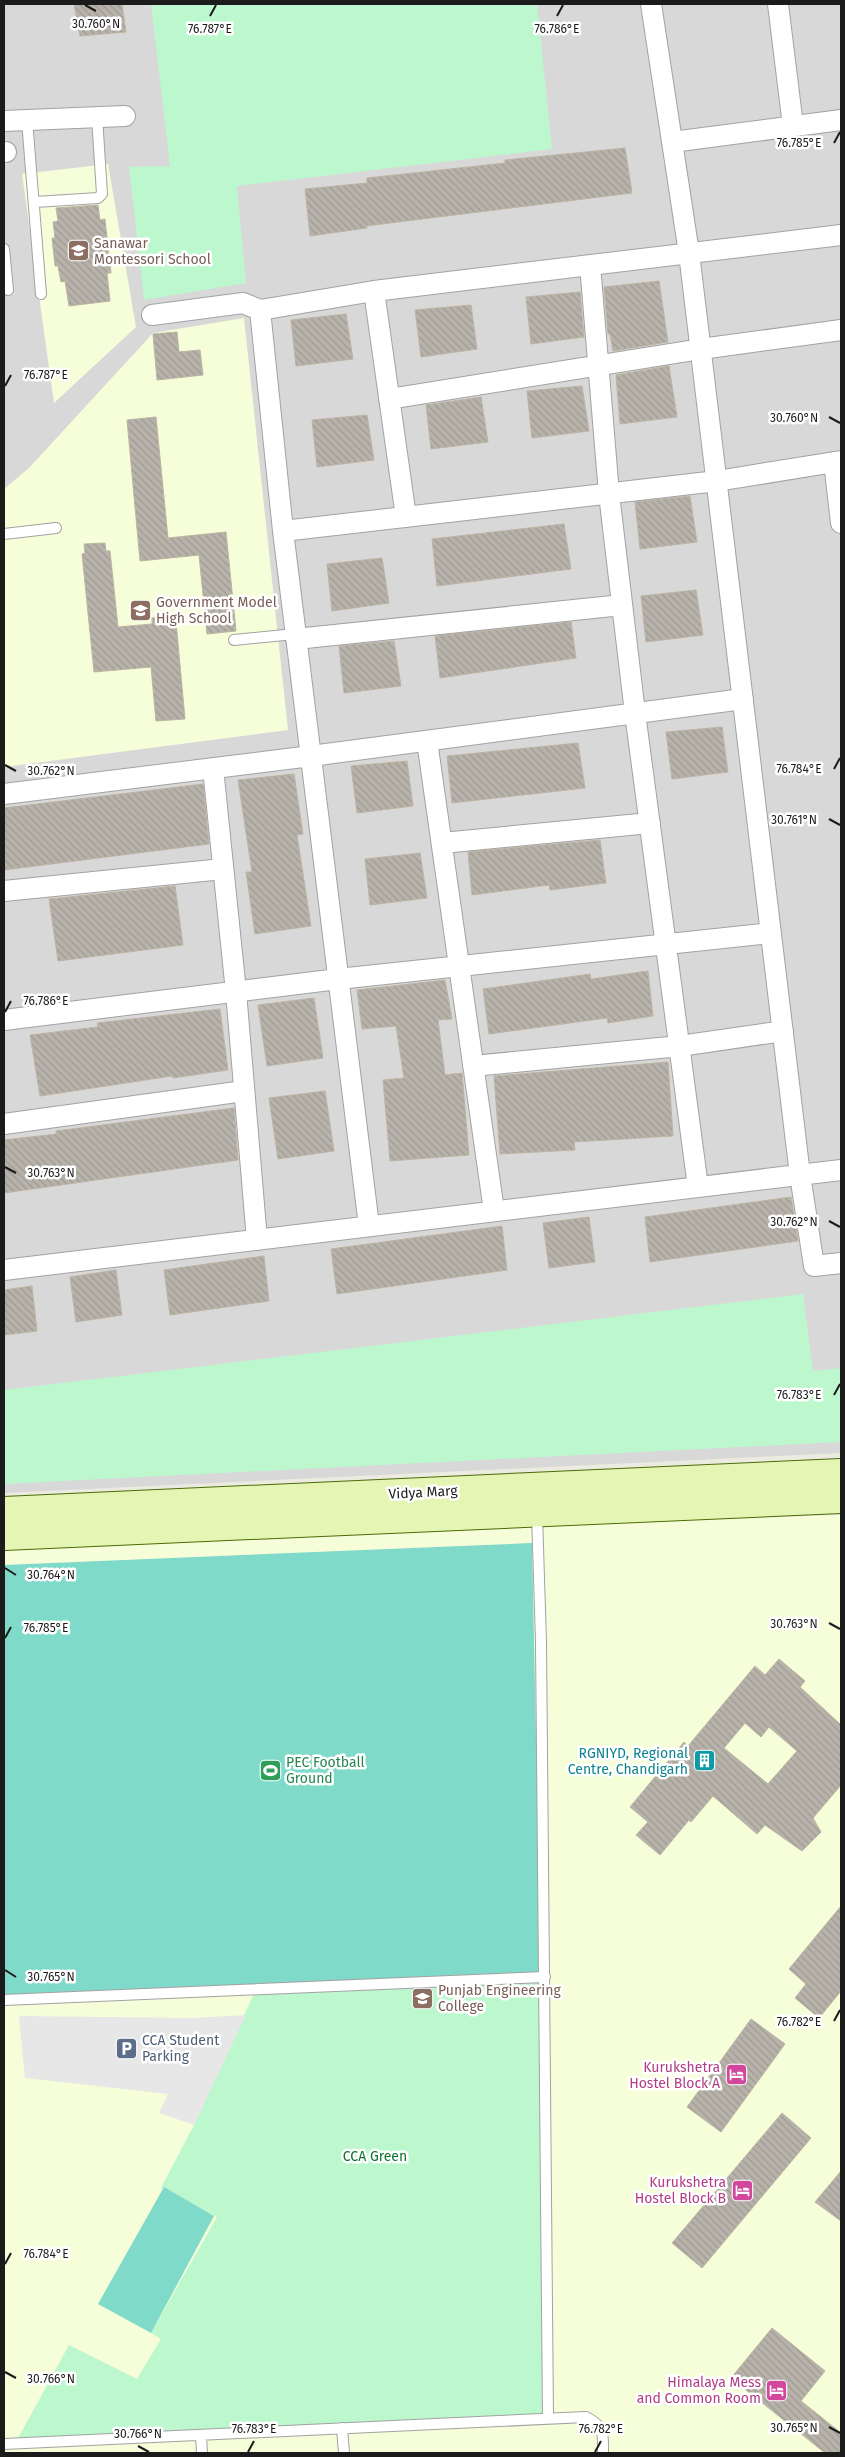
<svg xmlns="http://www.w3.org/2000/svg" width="845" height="2457" font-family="'Fira Sans',sans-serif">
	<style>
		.residential { fill: #d9d8d8 }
		.education { fill: #f5fed8 }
		.park { fill: #bdf7ce }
		.pitch { fill: #80daca }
		.parking { fill: #e7e7e7 }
		.building { fill: url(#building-back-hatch); stroke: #bdb4a3; fill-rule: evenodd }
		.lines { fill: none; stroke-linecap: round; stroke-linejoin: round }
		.service-casing { stroke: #a2a2a2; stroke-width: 12 }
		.minor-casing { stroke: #a2a2a2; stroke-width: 22 }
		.secondary-casing { stroke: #4b6b08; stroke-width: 30 }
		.service { stroke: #fff; stroke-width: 10 }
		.minor { stroke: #fff; stroke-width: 20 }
		.secondary { stroke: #e5f6b4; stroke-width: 28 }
		.ticks { fill: none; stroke: #1b1b1b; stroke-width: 2 }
		.labels { text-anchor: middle; stroke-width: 5; stroke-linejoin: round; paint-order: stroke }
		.education-label { font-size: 14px; fill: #785e54; stroke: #fff; text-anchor: start }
		.street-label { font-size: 14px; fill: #1b1b1b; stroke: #fff }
		.culture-label { font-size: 14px; fill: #0d838f; stroke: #fff; text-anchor: end }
		.leisure-label { font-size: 14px; fill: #27864d; stroke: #fff; text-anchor: start }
		.service-label { font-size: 14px; fill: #4e5e75; stroke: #fff; text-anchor: start }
		.hotel-label { font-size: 14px; fill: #b23c85; stroke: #fff; text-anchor: end }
		.park-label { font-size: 14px; fill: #0f732d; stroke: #fff }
		.ticks-label { font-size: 12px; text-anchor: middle; fill: #1b1b1b; stroke: #fff; stroke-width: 5; stroke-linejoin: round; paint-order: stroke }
	</style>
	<defs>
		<pattern id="building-back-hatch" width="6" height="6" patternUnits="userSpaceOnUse" patternTransform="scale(1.25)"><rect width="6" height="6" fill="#b8b3aa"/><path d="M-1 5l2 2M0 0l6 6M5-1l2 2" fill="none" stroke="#9e9992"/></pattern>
	</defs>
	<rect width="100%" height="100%" fill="#ecebe0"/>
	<!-- residential -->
	<path class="residential" d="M4,4h837v1449l-837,40z"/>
	<!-- education -->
	<path class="education" d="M108,164l28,163 -82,76 -32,-229z
		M244,318l44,412 -284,37v-278l25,-21 124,-135z
		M841,1515v938h-837v-910z"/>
	<!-- park -->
	<path class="park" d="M151,4h386l15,145 -315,37 9,97 -102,17 -15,-133 41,-1z
		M803,1294l10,77 28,-3v74l-837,42v-94z
		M541,1978l7,437 -531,25 52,-95 68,34 24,-40 -10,-6 66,-116 -56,-29 33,-63 61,-134z"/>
	<!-- pitch -->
	<path class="pitch" d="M532,1543l9,432 -537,22v-432z
		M164,2187l50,29 -63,117 -53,-29z"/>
	<!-- parking -->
	<path class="parking" d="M246,2015l-52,110 -35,-12 9,-19 -143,-16 -6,-62 173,2z"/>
	<!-- building -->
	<path class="building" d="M74,4h48l4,28 -46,4z
		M625,148l7,45 -266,33 1,2 -57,8 -5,-47 62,-6v-5l138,-15v-3z
		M98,205l2,15 5,-1 6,54h-4l3,28 -41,5 -4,-25 -4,1 -3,-16h-3l-3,-28h3l-2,-16 5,-1 -2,-13z
		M659,281l9,61 -55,9 -3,-17h-2l-4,-47z
		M580,292l4,45 -53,7 -5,-47z
		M471,305l6,44 -56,8 -6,-47z
		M346,314l7,45 -57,7 -5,-46z
		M177,332l2,20 21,-2 3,25 -46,5 -4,-46z
		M669,366l8,51 -57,7 -4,-49z
		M582,386l7,45 -57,7 -5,-47z
		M481,397l7,45 -57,7 -5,-44z
		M367,415l7,45 -57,7 -5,-47z
		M156,417l12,121 58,-6 10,99 -29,3 -8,-79 -59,6 -13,-141z
		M690,496l7,46 -57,7 -5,-47z
		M564,524l7,45 -134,17 -5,-47z
		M105,543l1,8h4l8,76 34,-3v-6l18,-2 1,7 5,-1 9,97 -29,2 -5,-54 -57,5 -12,-118 3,-1 -1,-9z
		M382,558l7,45 -57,8 -5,-47z
		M696,590l7,45 -57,7 -5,-46z
		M571,622l5,36 -136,20 -5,-42z
		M394,641l7,45 -57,7 -5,-47z
		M722,727l6,45 -56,7 -6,-47z
		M578,743l7,45 -133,15 -5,-47z
		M407,761l6,45 -56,7 -6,-47z
		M294,774l9,60 -6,1 14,91 -56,8 -9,-62h6l-14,-92z
		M203,784l6,60 -205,26v-62z
		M600,840l6,43 -56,7 -1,-5 -77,10 -4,-43z
		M420,853l7,45 -57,7 -5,-46z
		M175,886l8,59 -125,16 -9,-62z
		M648,971l5,45 -45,7 -1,-5 -118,16 -6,-45 107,-15 1,5z
		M445,980l7,39 -14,1 7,55 17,-2 7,82 -79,6 -7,-81 21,-2 -8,-52 -34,3 -5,-39z
		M314,998l9,60 -56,8 -9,-61z
		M220,1009l8,61 -55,8 -1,-2 -132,20 -10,-61 68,-8 -1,-4z
		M668,1062l5,74 -99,6 1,8 -75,4 -6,-78z
		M325,1091l9,60 -56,8 -9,-61z
		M234,1108l4,52 -234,33v-53l52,-6v-3z
		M791,1197l7,44 -148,21 -5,-45z
		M589,1217l6,45 -46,6 -6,-45z
		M502,1226l5,44 -170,24 -6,-45z
		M264,1256l5,45 -99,14 -6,-45z
		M116,1270l6,45 -46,7 -6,-45z
		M32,1286l5,45 -33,4v-45z
		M779,1659l26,22 -5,6 41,38v60l-28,33 8,14 -19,19 -37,-26 -8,9 -44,-38 -22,26 -2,-2 -29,35 -24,-20 12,-13 -18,-15 54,-65 4,4 67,-80 10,9zM745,1723l16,14 8,-10 28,24 -29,33 -44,-36z
		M841,1906v85l-22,27 -24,-20 11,-14 -17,-15z
		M751,2019l34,25 -64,88 -34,-25z
		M782,2113l29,25 -109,130 -30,-25z
		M841,2171v50l-26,-19z
		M772,2328l53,43 -24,30 40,32v20h-16l-94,-75z"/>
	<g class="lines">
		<defs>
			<path id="service" d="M27,120l14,174
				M35,202l63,-4 4,-4 -5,-77
				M4,249l4,41
				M4,534l52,-6
				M234,640l61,-6
				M537,1514l4,128 7,776
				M4,2000l541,-23
				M342,2428l2,25
				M201,2435l1,18
				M4,2444l582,-27c19,10 17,16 17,36"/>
			<path id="minor" d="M651,4l38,249 111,922 14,91 27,-3
				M778,4l15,122
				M4,121l121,-5
				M672,142l169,-22
				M4,152h2
				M590,265l19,229 26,219 63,474
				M374,291l32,226
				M260,310l23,221 86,695
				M152,315l91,-12 17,7 114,-19 467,-56
				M389,399l312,-50 140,-19
				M834,462l7,61
				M283,531l434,-50 124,-20
				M296,639l326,-34
				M427,741l67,470
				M213,768l23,224 21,248
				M4,794l307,-38 432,-57
				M442,843l208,-20
				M4,891l219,-22
				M4,1020l334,-41 433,-46
				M473,1066l207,-20 103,-15
				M4,1124l240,-33
				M4,1270l837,-100"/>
			<path id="secondary" d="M4,1511l837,-38
				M4,1536l837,-37"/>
		</defs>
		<!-- service casing -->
		<use href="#service" class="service-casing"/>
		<!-- minor casing -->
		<use href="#minor" class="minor-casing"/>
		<!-- secondary casing -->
		<use href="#secondary" class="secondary-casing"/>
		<!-- service -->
		<use href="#service" class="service"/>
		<!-- minor -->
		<use href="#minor" class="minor"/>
		<!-- secondary -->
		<use href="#secondary" class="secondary"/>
	</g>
	<!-- ticks -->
	<path class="ticks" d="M85,5l11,6M210,16l6,-11M557,16l6,-11M834,143l6,-11M5,386l6,-11M829,417l11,6M5,765l11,6M834,769l6,-11M829,819l11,6M5,1012l6,-11M5,1167l11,6M829,1221l11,6M834,1395l6,-11M5,1568l11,7M829,1623l11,6M5,1638l6,-11M5,1970l11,7M834,2021l6,-11M5,2264l6,-11M5,2372l11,6M829,2427l11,6M138,2446l11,6M248,2452l6,-11M595,2452l6,-11"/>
	<!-- icons -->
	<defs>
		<symbol id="school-square" viewBox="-11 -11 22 22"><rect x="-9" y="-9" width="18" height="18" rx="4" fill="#8d6e63" stroke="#fff"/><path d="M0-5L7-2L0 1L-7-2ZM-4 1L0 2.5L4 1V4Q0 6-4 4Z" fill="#fff"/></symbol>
		<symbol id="building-square" viewBox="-11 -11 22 22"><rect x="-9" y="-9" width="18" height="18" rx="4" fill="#0f9aa8" stroke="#fff"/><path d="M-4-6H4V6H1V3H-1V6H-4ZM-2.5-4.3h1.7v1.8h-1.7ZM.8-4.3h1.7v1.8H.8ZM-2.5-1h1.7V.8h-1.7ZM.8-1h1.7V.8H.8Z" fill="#fff"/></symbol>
		<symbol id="stadium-square" viewBox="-11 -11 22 22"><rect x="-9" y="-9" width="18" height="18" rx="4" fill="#2e9e5b" stroke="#fff"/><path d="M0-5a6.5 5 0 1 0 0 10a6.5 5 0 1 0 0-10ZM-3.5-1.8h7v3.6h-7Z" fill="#fff"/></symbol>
		<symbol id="university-square" viewBox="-11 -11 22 22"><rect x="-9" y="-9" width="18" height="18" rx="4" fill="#8d6e63" stroke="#fff"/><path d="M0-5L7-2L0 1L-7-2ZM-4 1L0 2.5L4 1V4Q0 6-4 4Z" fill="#fff"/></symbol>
		<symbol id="parking-square" viewBox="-11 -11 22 22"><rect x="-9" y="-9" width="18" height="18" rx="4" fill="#5c6f8a" stroke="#fff"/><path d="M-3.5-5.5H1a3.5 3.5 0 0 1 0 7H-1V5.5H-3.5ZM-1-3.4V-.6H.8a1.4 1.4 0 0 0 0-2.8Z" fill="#fff"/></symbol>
		<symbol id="hotel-square" viewBox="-11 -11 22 22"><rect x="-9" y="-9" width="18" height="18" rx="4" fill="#d1479c" stroke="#fff"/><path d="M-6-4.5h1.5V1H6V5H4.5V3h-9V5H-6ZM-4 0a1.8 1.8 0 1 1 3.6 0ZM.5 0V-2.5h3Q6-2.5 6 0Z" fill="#fff"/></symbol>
	</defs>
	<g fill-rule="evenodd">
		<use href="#school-square" x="66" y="238" width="25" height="25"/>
		<use href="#school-square" x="128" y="598" width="25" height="25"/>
		<use href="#building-square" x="692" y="1748" width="25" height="25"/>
		<use href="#stadium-square" x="258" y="1758" width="25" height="25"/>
		<use href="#university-square" x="410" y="1986" width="25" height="25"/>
		<use href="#parking-square" x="114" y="2036" width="25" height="25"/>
		<use href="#hotel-square" x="724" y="2062" width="25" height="25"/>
		<use href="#hotel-square" x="730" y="2178" width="25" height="25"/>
		<use href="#hotel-square" x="764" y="2378" width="25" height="25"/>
	</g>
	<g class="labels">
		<!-- education labels -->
		<g class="education-label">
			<text x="94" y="248">Sanawar<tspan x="94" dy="16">Montessori School</tspan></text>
			<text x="156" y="607">Government Model<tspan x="156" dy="16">High School</tspan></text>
			<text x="438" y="1995">Punjab Engineering<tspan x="438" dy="16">College</tspan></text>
		</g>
		<!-- street labels -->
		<g class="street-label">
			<text transform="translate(423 1492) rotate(-3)" y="5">Vidya Marg</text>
		</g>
		<!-- culture labels -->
		<g class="culture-label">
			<text x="688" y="1758">RGNIYD, Regional<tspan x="688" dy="16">Centre, Chandigarh</tspan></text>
		</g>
		<!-- leisure labels -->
		<g class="leisure-label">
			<text x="286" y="1767">PEC Football<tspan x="286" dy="16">Ground</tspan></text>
		</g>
		<!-- service labels -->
		<g class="service-label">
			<text x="142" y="2045">CCA Student<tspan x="142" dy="16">Parking</tspan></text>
		</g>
		<!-- hotel labels -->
		<g class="hotel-label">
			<text x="720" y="2072">Kurukshetra<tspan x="720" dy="16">Hostel Block A</tspan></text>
			<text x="726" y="2187">Kurukshetra<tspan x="726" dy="16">Hostel Block B</tspan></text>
			<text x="761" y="2387">Himalaya Mess<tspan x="761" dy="16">and Common Room</tspan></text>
		</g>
		<!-- park labels -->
		<g class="park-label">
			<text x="375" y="2161">CCA Green</text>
		</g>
	</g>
	<g class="ticks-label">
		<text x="96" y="28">30.760°N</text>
		<text x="210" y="33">76.787°E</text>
		<text x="557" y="33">76.786°E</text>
		<text x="799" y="147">76.785°E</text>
		<text x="46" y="379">76.787°E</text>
		<text x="794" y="422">30.760°N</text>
		<text x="799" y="773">76.784°E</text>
		<text x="51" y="775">30.762°N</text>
		<text x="794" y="824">30.761°N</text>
		<text x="46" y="1005">76.786°E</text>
		<text x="51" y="1177">30.763°N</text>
		<text x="794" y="1226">30.762°N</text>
		<text x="799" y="1399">76.783°E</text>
		<text x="51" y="1579">30.764°N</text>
		<text x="794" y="1628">30.763°N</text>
		<text x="46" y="1632">76.785°E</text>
		<text x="51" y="1981">30.765°N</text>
		<text x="799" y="2026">76.782°E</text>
		<text x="46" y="2258">76.784°E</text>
		<text x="51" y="2383">30.766°N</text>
		<text x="794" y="2432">30.765°N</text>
		<text x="254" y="2433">76.783°E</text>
		<text x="601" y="2433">76.782°E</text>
		<text x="138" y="2438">30.766°N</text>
	</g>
	<!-- border -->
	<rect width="845" height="2457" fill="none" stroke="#1b1b1b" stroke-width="10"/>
</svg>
